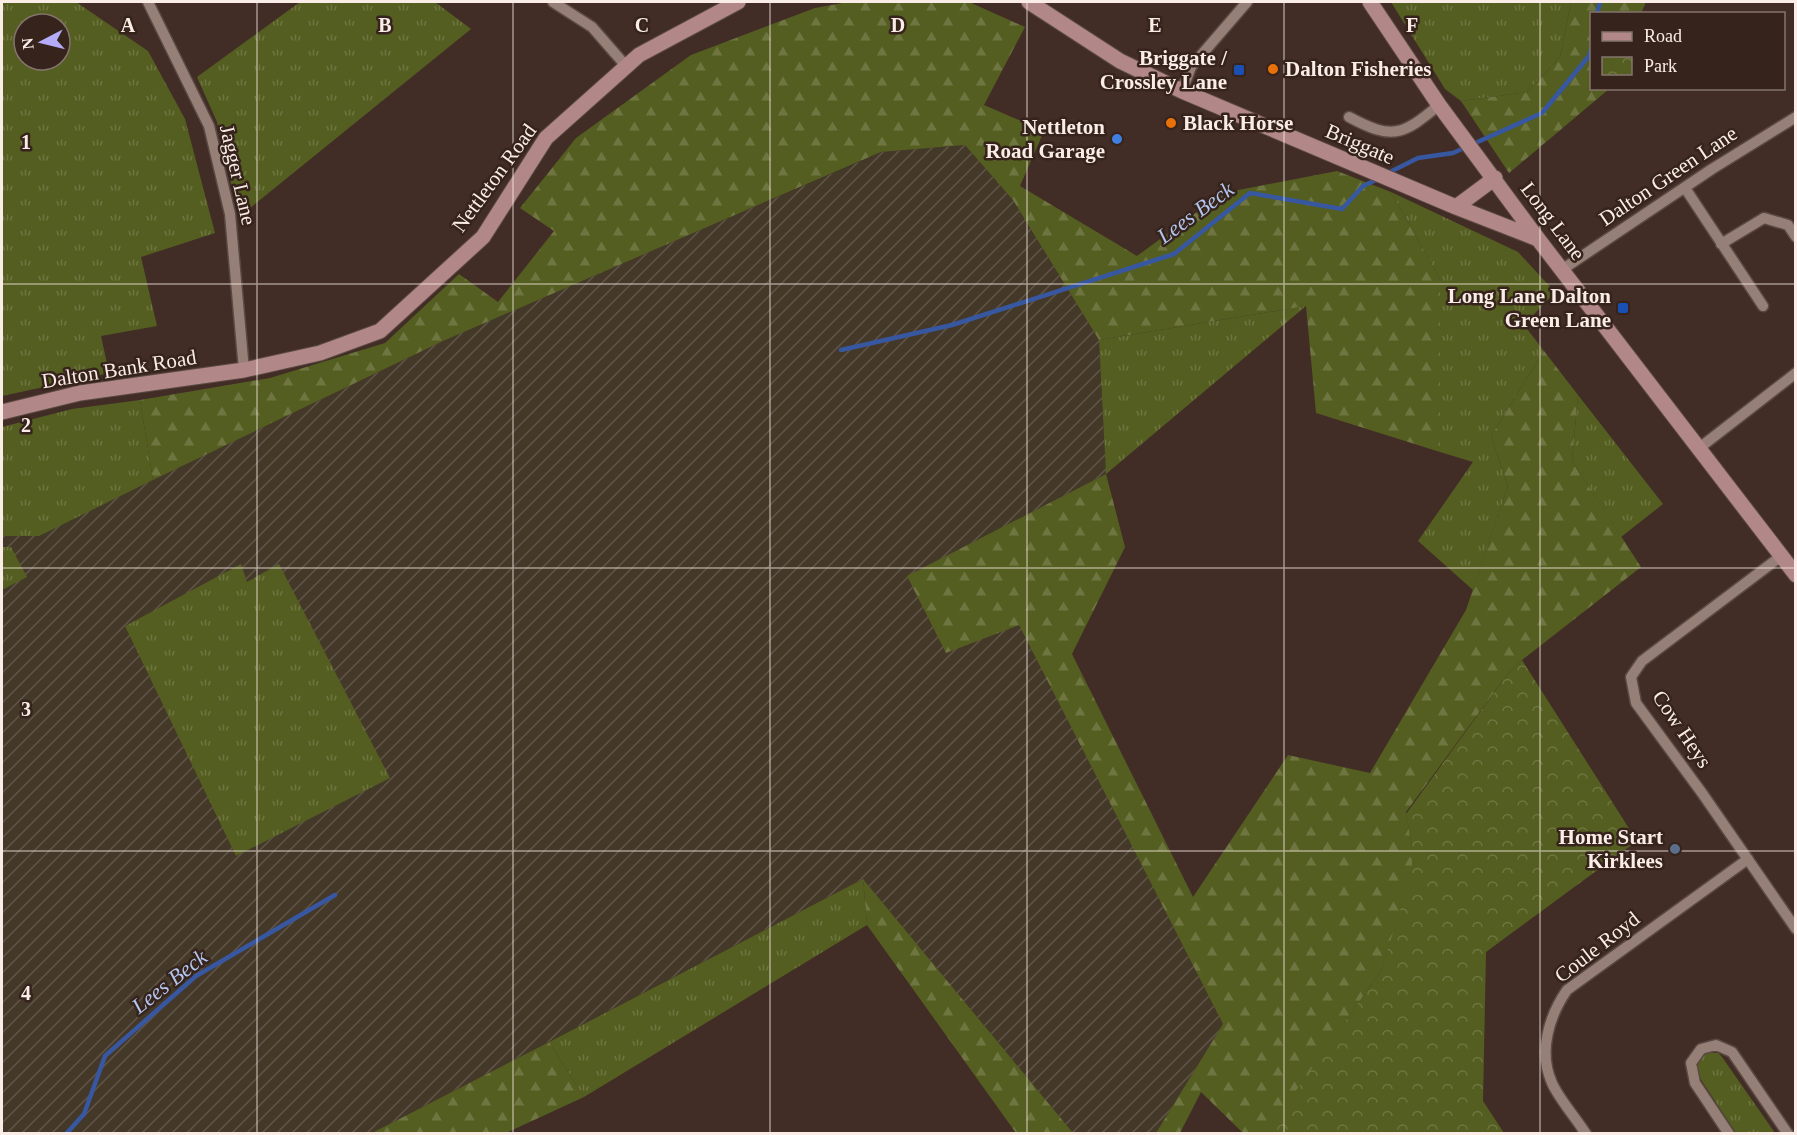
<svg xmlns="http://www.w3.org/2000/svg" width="1797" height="1135" font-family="Georgia,serif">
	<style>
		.industrial { fill: url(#industrial-furrows) }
		.grass { fill: url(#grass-tufts); fill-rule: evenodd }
		.forest { fill: url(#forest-firs) }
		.park { fill: url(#park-crowns) }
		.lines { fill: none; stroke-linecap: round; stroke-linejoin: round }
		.stream { stroke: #3857a1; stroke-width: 4.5 }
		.street-casing { stroke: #5a4942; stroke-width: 13 }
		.secondary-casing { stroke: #5a4942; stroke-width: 17 }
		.street { stroke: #967f76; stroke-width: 10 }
		.secondary { stroke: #b18787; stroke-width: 15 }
		.grid { fill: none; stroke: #faede8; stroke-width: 1.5; stroke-opacity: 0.55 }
		.food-dot { fill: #e8710a; stroke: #36231c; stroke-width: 2 }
		.transit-dot { fill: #1a4fb4; stroke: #36231c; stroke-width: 2 }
		.shop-dot { fill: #3f7fe0; stroke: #36231c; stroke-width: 2 }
		.service-dot { fill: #5c6f8a; stroke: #36231c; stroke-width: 2 }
		.labels { text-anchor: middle; stroke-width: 5; stroke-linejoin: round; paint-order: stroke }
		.poi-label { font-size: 21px; font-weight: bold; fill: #faede8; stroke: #36231c; text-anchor: end }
		.street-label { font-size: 21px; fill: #faede8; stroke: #36231c }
		.water-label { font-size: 22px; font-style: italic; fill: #b2c6ef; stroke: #36231c }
		.grid-label { font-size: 20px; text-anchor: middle; font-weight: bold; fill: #faede8; stroke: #36231c; stroke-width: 5; stroke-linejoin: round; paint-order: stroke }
	</style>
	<defs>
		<pattern id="industrial-furrows" width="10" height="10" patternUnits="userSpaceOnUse" patternTransform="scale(1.5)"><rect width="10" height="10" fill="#443829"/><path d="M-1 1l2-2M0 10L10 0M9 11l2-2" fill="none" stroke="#605548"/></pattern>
		<pattern id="grass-tufts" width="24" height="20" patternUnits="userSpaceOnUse" patternTransform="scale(1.5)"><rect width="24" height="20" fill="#545e20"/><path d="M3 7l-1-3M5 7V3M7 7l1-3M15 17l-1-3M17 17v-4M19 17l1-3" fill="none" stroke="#6e7540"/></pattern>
		<pattern id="forest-firs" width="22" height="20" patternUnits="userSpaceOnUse" patternTransform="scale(1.5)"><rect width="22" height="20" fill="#545e20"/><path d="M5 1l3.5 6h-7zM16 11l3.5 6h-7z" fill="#6e7540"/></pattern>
		<pattern id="park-crowns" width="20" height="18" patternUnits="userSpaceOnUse" patternTransform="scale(1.5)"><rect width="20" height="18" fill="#545e20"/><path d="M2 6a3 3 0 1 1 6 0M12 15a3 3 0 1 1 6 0" fill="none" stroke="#6e7540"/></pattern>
	</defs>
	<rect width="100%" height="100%" fill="#412d26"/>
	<!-- industrial -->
	<path class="industrial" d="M965,145l48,55 86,140 7,134 -198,102 111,48 204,400 -67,109h-83l-210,-254 -491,254h-370v-597l37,-1 404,-194 439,-189z"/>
	<!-- grass -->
	<path class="grass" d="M2,2h74l72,49 37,68 30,114 -74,24 16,69 -56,10 8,37 -107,23zM24,24h36v36h-36z
		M300,2h135l36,27 -232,188 -22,-95 -20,-45z
		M1391,2h180l-11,55 -33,35 -66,9 -16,-12z
		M1391,192l127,60 37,40 -31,33 20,26 -53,85 17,50 -35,104 -55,-49 55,-79 -33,-10v-173z
		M1306,306l-200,168 -7,-134z
		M1578,395l85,109 -42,33 -49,-76z
		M140,400l13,80 -114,56h-37v-109l70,-18z
		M2,547h9l16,30 -25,13z
		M241,564l6,18 32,-18 111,214 -154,78 -111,-230z
		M863,879l4,46 -283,172 -35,-55z
		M1705,1052l13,1 4,4 53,76h-39l-38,-58 -2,-9z"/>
	<!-- forest -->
	<path class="forest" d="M848,2h121l56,25 -41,78 60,26 -24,55 117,70 86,-63 114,-22 54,21 49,87v173l-124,-39 -10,-107 -207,34 -86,-140 -48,-55 -84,7 -438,189 -290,139 -13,-80 130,-22 115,-35 74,-69 39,28 56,-71 -34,-23 56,-70 115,-83 124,-47z
		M1571,2h75l-5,11 -49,1v74l17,1 -100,84 -48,-72 66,-9 33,-35z
		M1544,351l34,44 -6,66 69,106 -119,93 -16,16 -100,136 6,35v28l-31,96 -115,163 -23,-1 -42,-41 -21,41h-24l67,-109 -204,-399 -73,28 -39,-77 199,-102 19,73 -53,107 121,243 95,-142 82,18 96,-163 42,-124 -17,-50z
		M863,879l210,254h-57l-149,-208z
		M549,1042l35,55 -78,36h-134z"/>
	<!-- park -->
	<path class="park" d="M1522,660l115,181 -151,111 -3,149 21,32h-238l115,-162 31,-99v-25l-6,-33 100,-138z"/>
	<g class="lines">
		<!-- stream -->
		<path class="stream" d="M1597,14l3,-12
			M1388,173l30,-15 35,-5 89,-40 47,-57 3,-11
			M841,350l111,-25 222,-71 76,-61 92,16 21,-23 15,-7
			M66,1134l18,-20 21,-58 91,-80 139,-81"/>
		<defs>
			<path id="street" d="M148,2l61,124 21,88 14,156
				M553,2l39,25 34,39
				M1182,91l9,-24 56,-65
				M1349,117c43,23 53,19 90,-12
				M1685,188l78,118
				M1721,244l43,-26 24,7 8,12
				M1563,269l149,-100 84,-52
				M1698,449l98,-76
				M1780,557l-138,104 -11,16 5,26 66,90 94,136
				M1586,1134c-10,-16 -27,-35 -34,-51 -14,-31 -3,-67 15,-93l181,-131
				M1729,1134l-34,-51 -4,-20 10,-14 15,-4 16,7 56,82"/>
			<path id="secondary" d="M1029,2l91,59 62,30 274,116 82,32
				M1370,2l69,103 99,134 258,336
				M1456,207l39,-29
				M2,412l78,-19 164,-23 76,-17 60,-22 103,-94 63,-99 93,-83 99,-53"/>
		</defs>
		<!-- street casing -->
		<use href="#street" class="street-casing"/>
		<!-- secondary casing -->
		<use href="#secondary" class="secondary-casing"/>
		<!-- street -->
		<use href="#street" class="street"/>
		<!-- secondary -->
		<use href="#secondary" class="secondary"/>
	</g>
	<!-- grid -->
	<path class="grid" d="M257,2v1132M513,2v1132M770,2v1132M1027,2v1132M1284,2v1132M1540,2v1132M2,284h1794M2,568h1794M2,851h1794"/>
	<!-- markers -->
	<g class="food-dot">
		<circle cx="1273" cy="69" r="6"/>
		<circle cx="1171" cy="123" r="6"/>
	</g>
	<g class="transit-dot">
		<rect x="1233" y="64" width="12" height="12" rx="3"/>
		<rect x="1617" y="302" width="12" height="12" rx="3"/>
	</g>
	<circle class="shop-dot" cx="1117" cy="139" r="6"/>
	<circle class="service-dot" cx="1675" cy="849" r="6"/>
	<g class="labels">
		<!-- poi labels -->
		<g class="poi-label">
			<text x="1227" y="65">Briggate /<tspan x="1227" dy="24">Crossley Lane</tspan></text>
			<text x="1285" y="76" text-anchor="start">Dalton Fisheries</text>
			<text x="1183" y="130" text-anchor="start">Black Horse</text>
			<text x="1105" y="134">Nettleton<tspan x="1105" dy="24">Road Garage</tspan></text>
			<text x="1611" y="303">Long Lane Dalton<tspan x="1611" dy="24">Green Lane</tspan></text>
			<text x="1663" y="844">Home Start<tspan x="1663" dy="24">Kirklees</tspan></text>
		</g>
		<!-- street labels -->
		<g class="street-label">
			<text transform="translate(1360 144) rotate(23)" y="7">Briggate</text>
			<text transform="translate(238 175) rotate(77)" y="7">Jagger Lane</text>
			<text transform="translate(1668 176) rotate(-34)" y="7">Dalton Green Lane</text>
			<text transform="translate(494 178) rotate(-54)" y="7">Nettleton Road</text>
			<text transform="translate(1553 221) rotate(53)" y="7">Long Lane</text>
			<text transform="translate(119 369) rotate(-9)" y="7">Dalton Bank Road</text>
			<text transform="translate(1682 729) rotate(56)" y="7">Cow Heys</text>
			<text transform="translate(1597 947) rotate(-38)" y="7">Coule Royd</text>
		</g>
		<!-- water labels -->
		<g class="water-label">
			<text transform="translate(1195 212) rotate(-36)" y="8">Lees Beck</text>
			<text transform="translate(169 981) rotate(-38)" y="8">Lees Beck</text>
		</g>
	</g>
	<g class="grid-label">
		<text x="128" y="32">A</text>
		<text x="385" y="32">B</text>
		<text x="642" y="32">C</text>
		<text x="898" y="32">D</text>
		<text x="1155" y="32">E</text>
		<text x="1412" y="32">F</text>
		<text x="26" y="149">1</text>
		<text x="26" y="432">2</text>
		<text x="26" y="716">3</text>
		<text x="26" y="1000">4</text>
	</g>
	<!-- border -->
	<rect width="1797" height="1135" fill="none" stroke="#faede8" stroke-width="6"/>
	<!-- legend -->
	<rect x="1590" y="12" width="195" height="78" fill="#36231c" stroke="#84746e" stroke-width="1.5"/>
	<rect x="1602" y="32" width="30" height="9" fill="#b18787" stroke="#84746e" stroke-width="1.5"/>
	<text x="1644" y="42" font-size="18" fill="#faede8">Road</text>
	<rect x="1602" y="57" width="30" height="18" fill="url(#park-crowns)" stroke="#84746e" stroke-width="1.5"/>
	<text x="1644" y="72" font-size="18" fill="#faede8">Park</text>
	<!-- north arrow -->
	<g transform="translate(42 42) rotate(263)"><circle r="28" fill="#36231c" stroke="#84746e" stroke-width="1.5"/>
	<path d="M0-4.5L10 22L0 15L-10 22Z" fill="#b4acf9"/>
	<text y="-9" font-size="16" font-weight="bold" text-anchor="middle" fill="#faede8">N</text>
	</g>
</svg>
